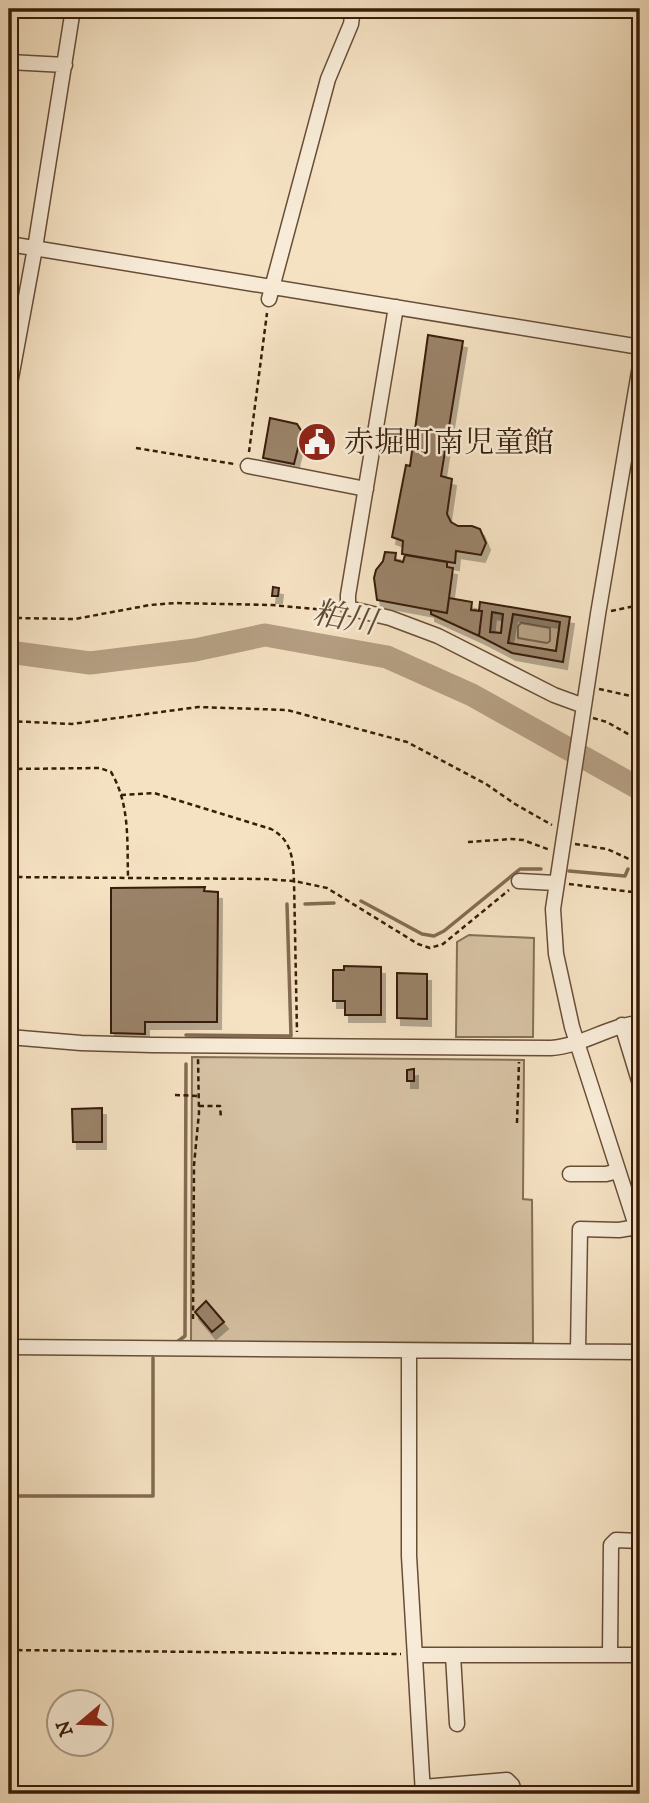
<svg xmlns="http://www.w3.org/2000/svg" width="649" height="1803" font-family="'IM FELL DW Pica','Noto Serif JP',serif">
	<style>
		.green { fill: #d5c1a3; stroke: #866f56; stroke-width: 2 }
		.water { fill: #b59f83; stroke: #836b52; stroke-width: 2 }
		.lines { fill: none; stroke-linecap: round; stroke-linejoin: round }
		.shore { stroke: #765e46; stroke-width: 2 }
		.stream { stroke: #836b52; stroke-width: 3.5 }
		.river { stroke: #b59f83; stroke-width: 23 }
		.building { fill: #9a8369; stroke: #381d08; stroke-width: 2; fill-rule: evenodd; filter: url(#shadow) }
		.minor-casing { stroke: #674e37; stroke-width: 17 }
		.path { stroke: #381d08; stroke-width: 2.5; stroke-dasharray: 5 3.5; stroke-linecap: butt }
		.minor { stroke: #f8ecd8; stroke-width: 14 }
		.labels { text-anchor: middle; stroke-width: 5; stroke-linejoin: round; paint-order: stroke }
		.poi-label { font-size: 30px; fill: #381d08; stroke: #f8ecd8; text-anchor: start }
		.water-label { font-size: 32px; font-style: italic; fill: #644a33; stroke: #f8ecd8 }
	</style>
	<defs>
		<filter id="shadow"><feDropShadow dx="4" dy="7" stdDeviation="0" flood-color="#0004"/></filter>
	</defs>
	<rect width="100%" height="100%" fill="#f5e2c3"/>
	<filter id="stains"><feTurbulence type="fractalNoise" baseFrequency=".00286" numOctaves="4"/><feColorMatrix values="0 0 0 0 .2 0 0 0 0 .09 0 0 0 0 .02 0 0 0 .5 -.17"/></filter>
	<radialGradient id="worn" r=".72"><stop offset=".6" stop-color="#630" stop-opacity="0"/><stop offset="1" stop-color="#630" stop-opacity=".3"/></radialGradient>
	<!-- green -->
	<path class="green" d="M469,935l65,3 -1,99h-77l1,-95z
		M192,1057l332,3 -1,139 9,1 1,143 -342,-1z"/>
	<!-- water -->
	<path class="water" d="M492,612l11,2 -2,19 -11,-1z
		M513,614l47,8 -4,29 -48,-8z"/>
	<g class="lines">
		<!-- shore -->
		<path class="shore" d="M521,623l29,5v13l-3,2 -29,-5v-12z"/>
		<!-- stream -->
		<path class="stream" d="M639,846h1
			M569,871l56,5 3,-7
			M361,901l61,33 12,2 10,-5 76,-62h21
			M305,904l29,-1
			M186,1035l105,1 -4,-132
			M177,1342l8,-6 1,-272
			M9,1496h144v-138"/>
		<!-- river -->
		<path class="river" d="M9,652l81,11 105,-13 70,-15 122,22 85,38 168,94"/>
	</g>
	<!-- building -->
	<path class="building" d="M428,335l35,6 -22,135 11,3 -5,35 4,8 7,4h14l8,3 6,14 -5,12 -25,-4 -1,12 -53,-9 1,-13 -11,-4 14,-72 4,1z
		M270,418l27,6 5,8 -8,32 -31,-6z
		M385,552l11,1 -1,7 8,2 2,-7 42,7v5l6,1 -6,45 -70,-13 -3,-22 2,-8 7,-9z
		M273,587l6,1 -1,8h-6z
		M449,598l23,4 -1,8 11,1 -3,25 -48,-22v-4l16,3z
		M480,602l90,15 -7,45 -51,-9 -33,-17 3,-25h-3zM492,612l11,2 -2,19 -11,-1zM513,614l47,8 -4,29 -48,-8z
		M205,887l-1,4 14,1 -1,130h-72v12l-34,-1v-145z
		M344,966l37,1v48h-36v-14h-12v-31h11z
		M397,973l30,1v45l-30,-1z
		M414,1069v12h-7v-11z
		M102,1108v34h-29l-1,-33z
		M206,1301l18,21 -12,10 -17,-20z"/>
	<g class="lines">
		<defs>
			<path id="minor" d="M9,62l56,3
				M9,244l631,103
				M269,299l59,-220 23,-55 2,-15
				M396,307l-48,288v13l42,10 48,18 116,59 30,11
				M640,366l-42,248 -45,295 3,45 16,73 68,211
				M9,389l26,-141 38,-239
				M248,466l118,23
				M519,881l36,2
				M622,1025l18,59
				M9,1037l72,6 71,2 399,3c32,-2 58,-23 89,-25
				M570,1174h36l12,-3
				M9,1347l631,5
				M409,1351v205l14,238
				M578,1351l2,-122 39,1 18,-3
				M415,1655h225
				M453,1655l4,69
				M610,1655l1,-110 5,-5 24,1
				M423,1787l84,-7 5,5 3,9"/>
		</defs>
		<!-- minor casing -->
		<use href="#minor" class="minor-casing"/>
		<!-- path -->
		<path class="path" d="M136,448l98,16
			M249,452l18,-139
			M611,611l29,-6
			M9,615l8,3 58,1 75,-14 26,-2 96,2 64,6
			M599,689l41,9
			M593,718l14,4 33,19
			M9,721l63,3 126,-17 89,3 120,32 79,42 29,20 37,21
			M9,769l91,-1 11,4c19,32 16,69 17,104
			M121,795l33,-2 117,36c21,11 22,30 23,52l3,151
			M468,842l43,-3 12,1 27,10
			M575,844l32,5 33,15
			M9,877l255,2 30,2 33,7 91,56 12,4 13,-4 66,-54
			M569,884l71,9
			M175,1095l24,1
			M199,1106h21l1,12
			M517,1123l2,-61
			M193,1319l1,-154 5,-52 -1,-56
			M9,1650l392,4"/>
		<!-- minor -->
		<use href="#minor" class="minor"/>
	</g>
	<!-- icons -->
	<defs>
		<symbol id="civic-disc" viewBox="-11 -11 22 22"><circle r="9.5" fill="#8f2418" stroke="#f8ecd8"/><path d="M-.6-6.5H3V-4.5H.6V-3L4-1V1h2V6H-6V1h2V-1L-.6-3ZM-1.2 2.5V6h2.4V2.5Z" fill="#fff"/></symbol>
	</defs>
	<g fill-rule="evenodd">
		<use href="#civic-disc" x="295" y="420" width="44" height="44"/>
	</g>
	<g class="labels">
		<!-- poi labels -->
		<g class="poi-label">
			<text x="344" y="452">赤堀町南児童館</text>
		</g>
		<!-- water labels -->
		<g class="water-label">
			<text transform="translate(345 617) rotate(10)" y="11">粕川</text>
		</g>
	</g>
	<!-- margin -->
	<rect width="649" height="1803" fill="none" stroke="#f5e2c3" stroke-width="35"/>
	<rect x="10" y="10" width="628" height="1782" fill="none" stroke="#381d08" stroke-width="3.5"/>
	<rect x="18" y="18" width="614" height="1768" fill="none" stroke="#381d08" stroke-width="2"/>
	<!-- north arrow -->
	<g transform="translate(80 1723) rotate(251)"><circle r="33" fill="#f8ecd8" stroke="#ab9985" stroke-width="2"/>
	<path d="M0-5L12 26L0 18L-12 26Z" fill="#8f2418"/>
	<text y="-10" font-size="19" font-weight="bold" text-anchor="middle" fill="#381d08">N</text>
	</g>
	<rect width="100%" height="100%" filter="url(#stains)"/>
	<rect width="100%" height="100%" fill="url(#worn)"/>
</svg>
